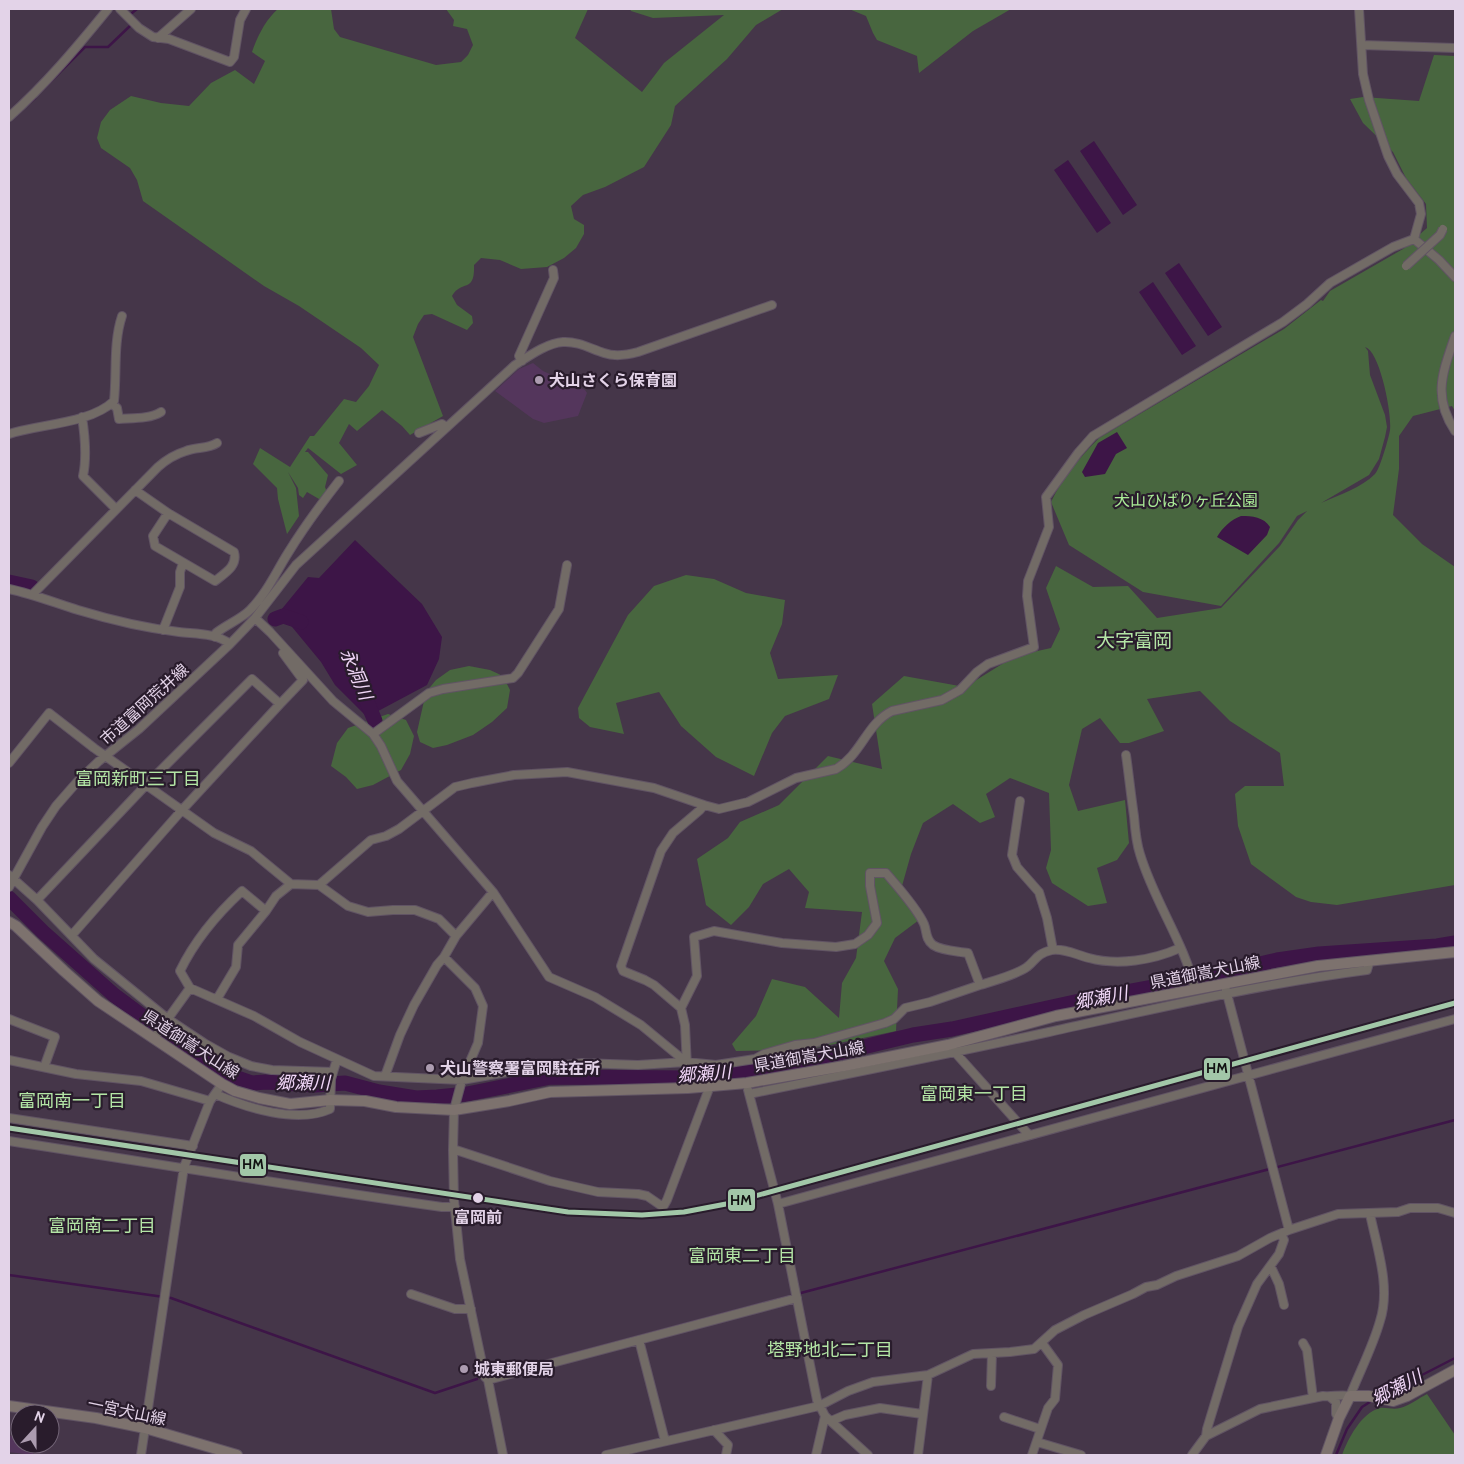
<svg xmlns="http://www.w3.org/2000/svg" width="1464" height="1464" font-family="Cabin,'Noto Sans JP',sans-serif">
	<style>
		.built { fill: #54365c }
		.green { fill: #48663f; fill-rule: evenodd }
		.water { fill: #3d1547 }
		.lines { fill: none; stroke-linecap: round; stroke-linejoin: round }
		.stream { stroke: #3d1547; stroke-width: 2.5 }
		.river { stroke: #3d1547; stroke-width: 15 }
		.minor-casing { stroke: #615464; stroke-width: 10 }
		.major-casing { stroke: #615464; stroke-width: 12 }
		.minor { stroke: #726b66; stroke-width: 8 }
		.major { stroke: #7d726e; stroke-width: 10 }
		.minor-bridge-casing { stroke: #615464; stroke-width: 10; stroke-linecap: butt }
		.minor-bridge { stroke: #726b66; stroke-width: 8 }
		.rail-1-casing { stroke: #291c2c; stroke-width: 9 }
		.rail-1 { stroke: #a2c7a8; stroke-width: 5 }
		.poi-dot { fill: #ac9cb0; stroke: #291c2c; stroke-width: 2 }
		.stop-dot { fill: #e3d3e8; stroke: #291c2c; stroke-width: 2 }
		.labels { text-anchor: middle; stroke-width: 4.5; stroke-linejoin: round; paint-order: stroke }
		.poi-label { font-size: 16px; font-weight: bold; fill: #e3d3e8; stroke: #291c2c; text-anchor: start }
		.park-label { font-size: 16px; fill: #aaeb97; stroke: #291c2c }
		.street-label { font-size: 16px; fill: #e3d3e8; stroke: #291c2c }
		.stop-label { font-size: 16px; font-weight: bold; fill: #e3d3e8; stroke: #291c2c }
		.water-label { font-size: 18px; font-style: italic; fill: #f1d7f8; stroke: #291c2c }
		.neighbourhood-label { font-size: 18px; fill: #b3e5a5; stroke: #291c2c }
		.quarter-label { font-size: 19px; fill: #b3e5a5; stroke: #291c2c }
		.line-badge { stroke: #291c2c; stroke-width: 2 }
		.pale-badge-label { font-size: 14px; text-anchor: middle; font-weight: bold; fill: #111 }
	</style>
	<rect width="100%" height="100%" fill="#453649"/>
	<!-- built -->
	<path class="built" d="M533,363l10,8 42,19 2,3 -9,23 -34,7 -11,-4 -38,-28 24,-22z
		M9,1436l11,1v7h14l-1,11 -24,-3z"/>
	<!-- green -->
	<path class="green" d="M278,9h53l3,20 6,8 96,28 25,-3 7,-7 5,-10 -6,-16 -14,-3 1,-6 -8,-11h142l-13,29 67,54 22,-29 60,-48 -71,3 -22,-7 -1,-2h153l-27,16 -29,34 -52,47 -4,19 -27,42 -39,20 -22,8 -12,11 3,13 10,6v9l-8,14 -12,10 -17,9 -26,2 -21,-9 -19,-2 -7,7c1,29 -12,14 -22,31l5,9 15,11 1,7 -6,7 -35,-16 -8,1 -6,9 -5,13 30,79 -33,19 -8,-9 -20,-16 -25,21 -8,-7 -10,19 18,22 -16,9 -33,-26 -3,4h3l20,23 -3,12 2,5 -4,6 -4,1 -12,-7 -4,6 -4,-3 -1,-7 -10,-16 8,16 3,28 -12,18 -9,-35 -1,-11 -24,-24 7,-16 30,19 20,-31h4l30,-37 12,3 13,-16 10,-21 -18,-17 -62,-42 -35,-20 -121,-85 -6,-21 -7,-12 -29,-20 -4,-10 4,-16 9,-12 21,-14 30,7 28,3 22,-23 24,-13 19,14 11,-23 -13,-9c5,-15 14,-33 26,-43z
		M849,9h162l-38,22 -54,42 -2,-17 -40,-16 -4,-7 -7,-17z
		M1434,55l21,1v355l-3,-5 -39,10 -14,20v33l-6,46 29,29 33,23v318l-118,20 -26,-3 -15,-5 -45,-33 -13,-38 -3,-32 10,-8h39l-4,-33 -50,-32 -30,-30 -53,8 17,32 -35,12h-9l-20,-25 -18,11 -13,56 9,26 47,-11 4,43 -12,17 -20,8 10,35 -19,3 -36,-23 -6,-15 5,-18 -2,-57 -39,-15 -24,16 9,23 -15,6 -27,-19 -30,19 -12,31 -9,32 21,31 -28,21 -11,23 14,28 -2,42 -90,19 -70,1 -4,-7 24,-28 16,-37 33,8 34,31 3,-35 14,-25 6,-46 -57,-4 4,-16 -20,-23 -26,15 -14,23 -18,18 -25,-20 -9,-46 31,-21 12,-16 39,-17 49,-49 54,13 -10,-65 32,-28 61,11 50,-31 36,-8 9,-19 -14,-41 10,-22 37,21 35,-1 29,32 64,-10 59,-62 18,-26 9,-9 -10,5 -18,27 -58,63 -78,-14 -74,-47 -18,-43c11,-24 29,-45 48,-64l185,-109 37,-29 2,1 7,-10 73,-42 24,-21 -1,-24 -20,-26 -13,-26 -30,-29 -13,-24 13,-2 56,4zM1365,347c15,4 27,67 25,83 -1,7 -10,39 -15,44 -14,14 -36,21 -54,29l48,-28 10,-16 6,-22 2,-10 -2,-12 -15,-40 -2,-24z
		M686,575l28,4 32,14 39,7 -3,24 -12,29 8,26 60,-4 -9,24 -44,17 -13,17 -18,43 -38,-19 -35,-31 -22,-34 -43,11 8,31 -34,-7 -11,-9 -1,-10 50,-93 26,-29z
		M469,666l21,4 13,6 7,14 -3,18 -15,14 -19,13 -26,10 -14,3 -13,-6 -3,-10 9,-40 10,-12 14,-10z
		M388,714l18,6 8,16 -4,18 -9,16 -28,15 -16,4 -11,-12 -15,-11 6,-23 11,-15z
		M1427,1394l28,41v20h-113c6,-16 19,-42 38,-47 6,-1 13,2 20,0 9,-2 19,-10 27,-14z"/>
	<!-- water -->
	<path class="water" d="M1094,141l43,64 -14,10 -43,-64z
		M1068,160l43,63 -14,10 -43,-63z
		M1179,263l43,64 -14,9 -43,-63z
		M1153,282l43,64 -14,9 -43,-63z
		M1117,432l10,16 -11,6 -11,20 -20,3 -3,-5 16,-29z
		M1241,516c11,0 23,1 29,11l-3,8 -19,20 -31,-18c5,-9 15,-18 24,-21z
		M355,540l67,64 20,33 -3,22 -12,26 -60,32 -32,-32 -14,-23 -38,-46 -2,-6 27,-33 11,1z"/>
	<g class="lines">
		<!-- stream -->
		<path class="stream" d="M132,13l5,-4
			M42,90l43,-43h23l23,-22
			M27,105l8,-7
			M9,1275l162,23 264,95 42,-14
			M797,1294l658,-174
			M493,1375l294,-78
			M1383,1395l72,-37
			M1336,1455l11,-26 15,-22 11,-7"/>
		<!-- river -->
		<path class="river" d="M9,582l23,5
			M275,619l8,-3 18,6
			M365,697l10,24
			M9,898l34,34 71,63 78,58 37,22 23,8 14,-1 49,3 30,-2 34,9 37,6 21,-1 30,-3 84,-17 140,1 114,-17 108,-26 39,-6 141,-31 97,-18 87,-20 42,-6 118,-8 18,-3"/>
		<defs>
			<path id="minor" d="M120,9l19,19 14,9 16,2 61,23 4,-5 6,-37 6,-11
				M1359,9l4,65 6,26 19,56 9,18 22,29 2,11 -7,25
				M158,38l33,-29
				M1362,45l93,3
				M9,117c37,-33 68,-70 99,-108
				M1414,239l25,21 16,17
				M1455,336c-12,36 -23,60 0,95
				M522,361l-3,-5 35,-78 -1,-8
				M112,404l5,4 2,11c13,-1 31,0 42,-7
				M82,417c3,19 5,40 1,59l33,33
				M419,433l23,-9 4,3
				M9,434c30,-10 81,-10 105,-33 3,-28 -1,-58 8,-85
				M135,490l33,23 66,39c4,14 -9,21 -19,29l-60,-35 -2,-10 15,-23
				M9,589c24,5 46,14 69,21 33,10 67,18 101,22 17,2 37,1 51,12
				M33,594l125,-127c8,-7 18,-13 28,-16 10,-4 22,-2 31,-8
				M255,618l15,14 63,69 40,33 8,12 16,35 96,111 56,85 46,20 46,28 45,37
				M163,630l17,-43v-15l3,-9
				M215,637l1,-4c10,-8 25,-14 34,-23 17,-17 26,-38 38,-57 16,-26 33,-49 51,-72
				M373,734l56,-41 14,-4 70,-11 5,-5 41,-64 8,-44
				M1126,755c3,21 5,41 8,61 1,13 2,26 6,38 14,47 44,88 55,135
				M9,763l40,-50 45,35 120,85 37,18 40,33
				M1020,801l-8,54 5,12 22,25 8,26 6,32
				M9,875l28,25 57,59 74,60 36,24 25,14 22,9 21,4 61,2
				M319,885l52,-45 15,-4 13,-7 56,-42 17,-4 42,-8 53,-3 87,16 50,17 15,4 29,-7 48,-24 40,-9c26,-15 30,-45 56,-58l50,-11 18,-10 17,-18 11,-8 46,-17 -7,-51 1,-15 21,-54 -3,-30 32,-44 15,-17 190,-114 24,-18 23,-21 63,-36 21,-8
				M9,887l33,-60 14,-21 21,-24 22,-21 40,-32 91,-85 25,-26 41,-53 219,-200c14,-9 32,-22 48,-23 15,-1 28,7 41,11 11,4 23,2 34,-1l134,-47
				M37,900l109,-115 106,-106 28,25 23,-24 -20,-27
				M266,911l-24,-20c-25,23 -47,49 -62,80l10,17 64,28 46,26 74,34 88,4 45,-8 75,-9 56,2 48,-3 30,3 39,-6 9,-5 31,-9 19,-2 71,-20 9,-4 11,-11 25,-6 50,-17
				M72,935l110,-125 98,-106
				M444,957l31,31 8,18 -5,37 -16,37 -8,30 -1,40 1,50 6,59 25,118 3,3 15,75
				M1226,990l63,240
				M217,999l19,-32 2,-22 28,-34 10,-15 15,-12 28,1 29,21 20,6 25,-2h22l24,9 17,17
				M681,1008l-27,-23 -9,-5 -22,-9 -2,-5 40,-115 12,-18 27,-23 4,-5
				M9,1019l46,18 -9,25
				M154,1038l36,-50
				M952,1049l77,86
				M9,1060l67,14 65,7 69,20
				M385,1076l15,-41 14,-30 23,-40 7,-8 12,-21 37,-44
				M688,1088l-3,-63 -4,-17 16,-32 -3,-39 20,-6 68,12 54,4 19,-3 13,-9 9,-12 -7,-37v-13h16c11,13 31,35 38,51 3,7 1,15 9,21 9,6 24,6 35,8l12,32c13,-4 36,-10 47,-18 10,-8 9,-13 25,-17 12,-2 25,5 37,8 29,8 64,2 91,-10
				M748,1090l30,114 39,196 8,16 43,39
				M215,1094c32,14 82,30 115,15l1,-30 6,-20
				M749,1094c100,-20 200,-40 300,-62 105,-23 211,-48 318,-62l3,-10
				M9,1118l184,28
				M9,1141c144,22 288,46 433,66h13
				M453,1150h3l94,31 48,11 40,2 9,2 16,11 4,-7 43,-114
				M778,1204l677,-185
				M1271,1267l8,17 5,21
				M411,1294l44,15h16
				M639,1340l26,101
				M1303,1343l4,7 6,48
				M488,1380l309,-82
				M991,1386l1,-33
				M1330,1397l6,5v12l3,4
				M1004,1417l36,12
				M831,1421l14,-6 35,-7 42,6
				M714,1430l14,15 -2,10
				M1206,1436l1,-7 31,-102 19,-43 22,-30 5,-14 -3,-6
				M1037,1442l44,13
				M141,1455l43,-288 26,-66 12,-17
				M606,1455l213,-49 29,-15 25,-9 55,-7 45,-21 37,-2 24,-3 21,-19 29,-15 49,-21 13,-7 11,-2 19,-9 62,-20 32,-18 19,-8 49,-16 60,-2 12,-4h28l17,5
				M816,1455l9,-39
				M918,1455l10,-80
				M1032,1455l16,-47 7,-9 3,-34 -16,-22
				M1192,1455l14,-19 54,-27 63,-13c10,1 17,-2 27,0 10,-25 23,-50 30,-75 11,-34 -3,-73 -10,-107"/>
			<path id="major" d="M9,922l7,4 48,45 34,30 124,83 13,7 24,7 31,6 40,-4 35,1 31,6 58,3 55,-9 41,-9 138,-4 59,-5 97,-17 104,-21 108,-29 262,-50 137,-14
				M9,1406l87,12 49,10 92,27
				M1326,1455l13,-37 11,-22h19l24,5 14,-5 48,-26"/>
		</defs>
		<!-- minor casing -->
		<use href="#minor" class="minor-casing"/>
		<!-- major casing -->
		<use href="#major" class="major-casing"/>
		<!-- minor -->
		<use href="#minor" class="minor"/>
		<!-- major -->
		<use href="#major" class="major"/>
		<defs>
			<path id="minor-bridge" d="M1406,266l34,-31 3,-6"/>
		</defs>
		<!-- minor-bridge casing -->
		<use href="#minor-bridge" class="minor-bridge-casing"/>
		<!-- minor-bridge -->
		<use href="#minor-bridge" class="minor-bridge"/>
		<defs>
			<path id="rail-1" d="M9,1128l559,84 74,3 42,-3 42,-8 729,-201"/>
		</defs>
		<!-- rail-1 casing -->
		<use href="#rail-1" class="rail-1-casing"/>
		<!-- rail-1 -->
		<use href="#rail-1" class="rail-1"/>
	</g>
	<!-- markers -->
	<g class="poi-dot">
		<circle cx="539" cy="380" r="5"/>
		<circle cx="430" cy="1068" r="5"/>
		<circle cx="464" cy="1369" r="5"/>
	</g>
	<circle class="stop-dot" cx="478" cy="1198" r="6"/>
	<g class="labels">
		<!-- poi labels -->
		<g class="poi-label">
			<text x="549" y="386">犬山さくら保育園</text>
			<text x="440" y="1074">犬山警察署富岡駐在所</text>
			<text x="474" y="1375">城東郵便局</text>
		</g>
		<!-- park labels -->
		<g class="park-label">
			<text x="1186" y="506">犬山ひばりヶ丘公園</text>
		</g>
		<!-- street labels -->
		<g class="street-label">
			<text transform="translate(144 704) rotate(-42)" y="6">市道富岡荒井線</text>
			<text transform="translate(1205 972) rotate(-11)" y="6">県道御嵩犬山線</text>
			<text transform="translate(191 1044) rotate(33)" y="6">県道御嵩犬山線</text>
			<text transform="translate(809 1056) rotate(-10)" y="6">県道御嵩犬山線</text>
			<text transform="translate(127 1411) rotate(12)" y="6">一宮犬山線</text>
		</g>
		<!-- stop labels -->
		<g class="stop-label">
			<text x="478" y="1223">富岡前</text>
		</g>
		<!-- water labels -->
		<g class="water-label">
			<text transform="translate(356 674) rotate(67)" y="6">永洞川</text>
			<text transform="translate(1101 998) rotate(-11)" y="6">郷瀬川</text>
			<text transform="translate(704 1074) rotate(-5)" y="6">郷瀬川</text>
			<text x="303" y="1089">郷瀬川</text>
			<text transform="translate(1397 1388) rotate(-28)" y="6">郷瀬川</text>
		</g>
		<!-- neighbourhood labels -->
		<g class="neighbourhood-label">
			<text x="138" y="785">富岡新町三丁目</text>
			<text x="974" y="1100">富岡東一丁目</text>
			<text x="72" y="1107">富岡南一丁目</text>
			<text x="102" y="1232">富岡南二丁目</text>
			<text x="742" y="1262">富岡東二丁目</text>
			<text x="830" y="1356">塔野地北二丁目</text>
		</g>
		<!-- quarter labels -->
		<g class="quarter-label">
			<text x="1134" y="647">大字富岡</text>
		</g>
	</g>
	<g class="line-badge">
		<rect x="1203" y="1057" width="28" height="24" rx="5" fill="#a2c7a8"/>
		<rect x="239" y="1153" width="28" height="24" rx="5" fill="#a2c7a8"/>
		<rect x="727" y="1188" width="29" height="24" rx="5" fill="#a2c7a8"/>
	</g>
	<g class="pale-badge-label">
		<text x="1217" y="1073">HM</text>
		<text x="253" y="1169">HM</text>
		<text x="741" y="1205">HM</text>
	</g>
	<!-- border -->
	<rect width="1464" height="1464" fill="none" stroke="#e3d3e8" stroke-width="20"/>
	<!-- north arrow -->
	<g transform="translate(35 1429) rotate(21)"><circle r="24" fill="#291c2c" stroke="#736577"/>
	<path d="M0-4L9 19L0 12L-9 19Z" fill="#ac9cb0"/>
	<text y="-8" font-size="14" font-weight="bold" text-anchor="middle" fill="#e3d3e8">N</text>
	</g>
</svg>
